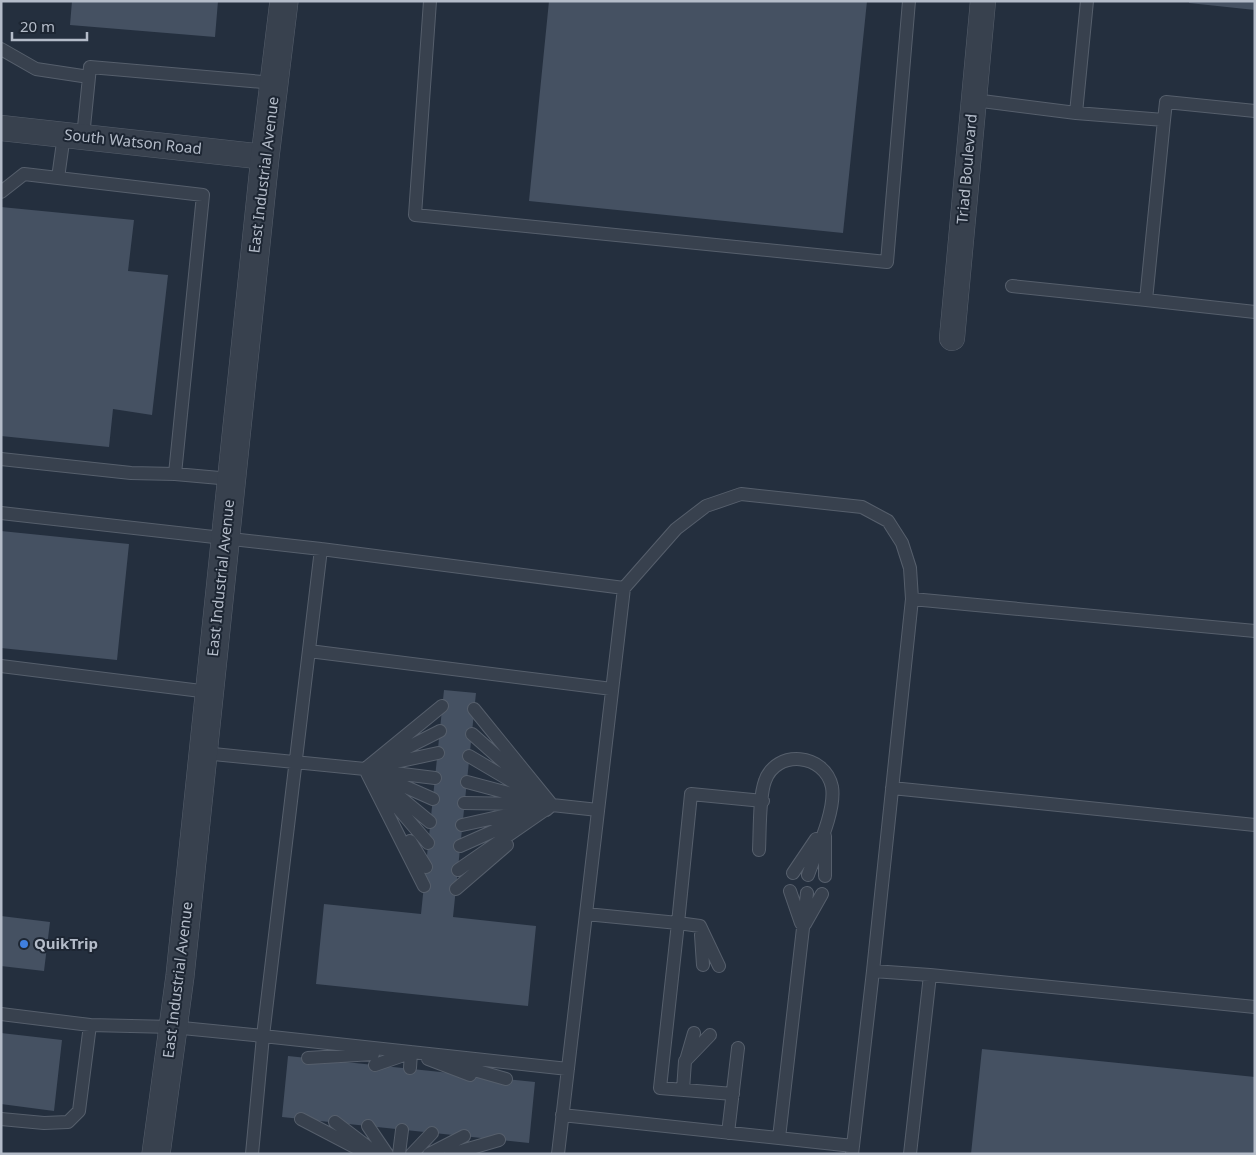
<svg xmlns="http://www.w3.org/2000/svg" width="1256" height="1155" font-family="'Noto Sans',sans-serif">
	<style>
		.building { fill: #455162 }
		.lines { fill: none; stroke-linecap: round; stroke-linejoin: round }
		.service-casing { stroke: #565f6c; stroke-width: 14 }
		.minor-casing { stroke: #565f6c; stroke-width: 26 }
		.tertiary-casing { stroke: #565f6c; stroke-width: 29 }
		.service { stroke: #38414e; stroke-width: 12 }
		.minor { stroke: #38414e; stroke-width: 25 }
		.tertiary { stroke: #38414e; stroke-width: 28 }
		.shop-dot { fill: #3f7fe0; stroke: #1d2633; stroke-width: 2 }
		.labels { text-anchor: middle; stroke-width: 4; stroke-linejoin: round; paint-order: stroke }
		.street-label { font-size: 15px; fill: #b4bcc9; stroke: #1d2633 }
		.poi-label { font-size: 15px; font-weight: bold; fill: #b4bcc9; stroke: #1d2633; text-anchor: start }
	</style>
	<rect width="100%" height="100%" fill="#242f3e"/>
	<!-- building -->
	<path class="building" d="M72,1h146l-3,36 -145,-12z
		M549,1h318l-24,232 -314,-32z
		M1189,1h66v9l-66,-7z
		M1,207l133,13 -6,51 40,4 -16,140 -39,-6 -4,38 -108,-11z
		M1,531l128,13 -12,116 -116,-12z
		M444,690l32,3 -23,224 83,9 -8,80 -212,-22 8,-80 97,10z
		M1,916l49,6 -6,49 -43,-5z
		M1,1033l61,7 -8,71 -53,-7z
		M982,1049l273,28v77h-284z
		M288,1056l247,26 -6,61 -247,-26z"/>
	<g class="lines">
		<defs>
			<path id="service" d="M430,1l-15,214 472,47 22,-261
				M1,49l35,20 53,8
				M974,100l102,13 88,7 2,-18 89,9
				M1076,113l11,-112
				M1164,120l-18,180 109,12
				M64,135l-6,43 145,17 -28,279 56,5
				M83,137l7,-70 185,16
				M1,192l23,-18 34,4
				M1012,286l134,14
				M1,459l130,14 44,1
				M1,513l320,36 303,39 -66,566
				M624,588l52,-59 30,-23 35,-12 121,13 26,14 14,22 8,25 2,31 -39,372
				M912,599l343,32
				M309,651l303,38
				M1,666l208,26
				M472,734l80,71 -78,-96
				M203,753l162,16 77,-63
				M469,756l56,33
				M382,765l56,-12
				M366,770l-1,-1 68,30
				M378,771l57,7
				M467,782l82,22
				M379,786l49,57
				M892,788l363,37
				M390,789l40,33
				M464,803l68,1
				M546,810l6,-5 46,5
				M462,825l64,-14
				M410,841l16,26
				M759,850c1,-19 0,-53 6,-69 11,-32 60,-28 67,6 4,24 -16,65 -24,88
				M458,870l94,-65 -92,41
				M793,873l23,-34
				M825,876v-40
				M424,886l-59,-117 75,-38
				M456,889l51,-44
				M790,891l11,32
				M586,914l92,9 -18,165 73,6
				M805,924l17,-30
				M701,935l2,30
				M719,966l-19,-40 -22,-3 13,-129 72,7
				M1,1014l89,11 82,2 91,9 305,33
				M687,1057l7,-24
				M308,1058l65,-4
				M428,1059l42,16
				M446,1062l60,17
				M375,1065l32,-11
				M410,1068l1,-16
				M683,1090l2,-29 25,-26
				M562,1115l291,31 -1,8
				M1,1119l43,4 24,-1 11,-11 11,-86
				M301,1119l67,35
				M335,1122l42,32
				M368,1126l19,28
				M728,1133l10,-85
				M779,1138l28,-245
				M853,1146l20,-175 57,4
				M252,1154l11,-118 58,-487
				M399,1154l3,-24
				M412,1154l20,-21
				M429,1154l35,-18
				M451,1154l48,-14
				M910,1154l20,-179 325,32"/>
			<path id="minor" d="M1,128l264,29
				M952,338l31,-337"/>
			<path id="tertiary" d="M156,1154l24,-178 85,-819 19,-156"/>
		</defs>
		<!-- service casing -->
		<use href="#service" class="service-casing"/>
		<!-- minor casing -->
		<use href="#minor" class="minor-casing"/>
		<!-- tertiary casing -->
		<use href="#tertiary" class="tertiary-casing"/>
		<!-- service -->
		<use href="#service" class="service"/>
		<!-- minor -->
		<use href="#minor" class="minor"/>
		<!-- tertiary -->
		<use href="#tertiary" class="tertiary"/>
	</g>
	<!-- markers -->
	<circle class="shop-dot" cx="24" cy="944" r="5"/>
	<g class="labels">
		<!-- street labels -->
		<g class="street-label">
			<text transform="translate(133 142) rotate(6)" y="5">South Watson Road</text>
			<text transform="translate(967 169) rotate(-85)" y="5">Triad Boulevard</text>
			<text transform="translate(264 175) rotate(-83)" y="5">East Industrial Avenue</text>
			<text transform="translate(221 578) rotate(-84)" y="5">East Industrial Avenue</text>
			<text transform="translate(178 980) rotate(-83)" y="5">East Industrial Avenue</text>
		</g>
		<!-- poi labels -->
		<g class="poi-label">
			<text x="34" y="949">QuikTrip</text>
		</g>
	</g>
	<!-- border -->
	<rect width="1256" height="1155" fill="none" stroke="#b4bcc9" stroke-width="5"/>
	<!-- scale -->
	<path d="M12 32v8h75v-8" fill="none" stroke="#b4bcc9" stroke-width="2.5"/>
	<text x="20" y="32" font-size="15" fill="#b4bcc9" stroke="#1d2633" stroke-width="4" paint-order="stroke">20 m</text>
</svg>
